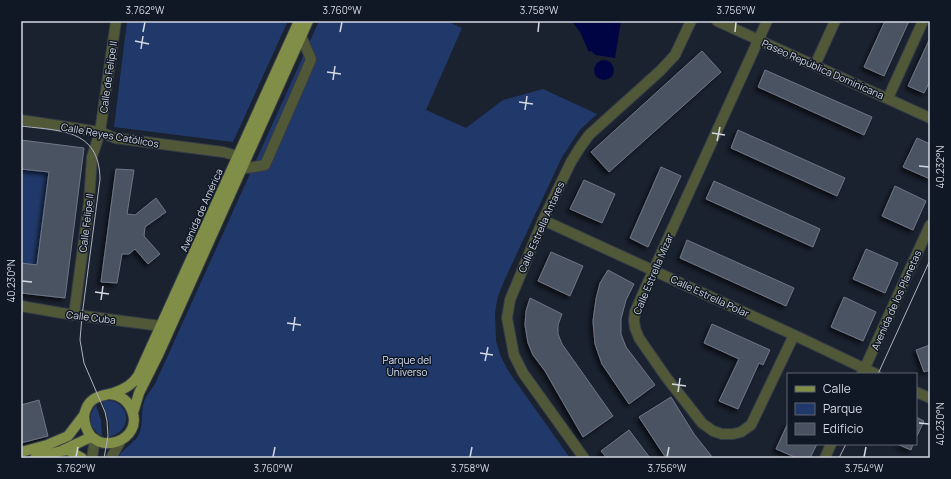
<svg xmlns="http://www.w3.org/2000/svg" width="951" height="479" font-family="Manrope,sans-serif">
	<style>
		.green { fill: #21396a }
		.water { fill: #000443 }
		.building { fill: #4a5262; stroke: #6e7787; filter: url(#shadow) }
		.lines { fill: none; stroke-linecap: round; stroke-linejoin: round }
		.minor-casing { stroke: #343b48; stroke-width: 12 }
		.major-casing { stroke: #343b48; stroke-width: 12 }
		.minor { stroke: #515837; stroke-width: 10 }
		.major { stroke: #808e47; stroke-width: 10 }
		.tram { stroke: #aeb3bd; stroke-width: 1 }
		.ticks { fill: none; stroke: #d3d8e1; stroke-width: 1.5 }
		.labels { text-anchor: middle; stroke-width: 3; stroke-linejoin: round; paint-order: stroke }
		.street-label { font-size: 10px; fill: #d3d8e1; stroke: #111825 }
		.park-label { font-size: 10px; fill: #d7e2f5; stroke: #111825 }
		.neatline { fill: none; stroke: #d3d8e1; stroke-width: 1.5 }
		.ticks-label { font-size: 10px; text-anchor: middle; fill: #d3d8e1 }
	</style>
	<defs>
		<filter id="shadow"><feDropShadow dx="-3" dy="3" stdDeviation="2" flood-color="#0009"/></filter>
	</defs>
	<rect width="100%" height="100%" fill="#1a212f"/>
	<!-- green -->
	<path class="green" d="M127,21h161l-55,121 -119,-15z
		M319,21h128l15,7 -36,82 40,18 37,-28 40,-11 54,25 -17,16 -18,27 -57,122 -7,17 -3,17 1,28 5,16 8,15 61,86h-452c5,-10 16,-14 21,-24 4,-9 2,-18 4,-28 1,-8 7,-15 12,-22z
		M21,169l28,3 -12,93 -16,-2z
		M105,400c26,1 29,31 4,37v-14l-7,-22z
		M96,405l5,15 1,16c-13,-7 -15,-20 -6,-31z"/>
	<!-- water -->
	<path class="water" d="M572,21h49l-6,37 -19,-3 -5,-4 -2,1 -9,-20z
		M594 70a10 10 0 1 1 20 0a10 10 0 1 1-20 0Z"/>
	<!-- building -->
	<path class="building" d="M885,21h24l-25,55 -20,-9z
		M930,38v43l-6,12 -16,-7z
		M702,51l19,21 -112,100 -18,-20z
		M765,70l107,47 -8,18 -106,-48z
		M738,130l107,48 -8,18 -106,-48z
		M917,138l13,6v35l-27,-12z
		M21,140l63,8 -19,150 -44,-5v-30l16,2 12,-93 -28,-3z
		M661,167l20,9 -33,71 -18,-9z
		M116,169l18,1 -7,44 8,1 21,-17 10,14 -21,15 -1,9 16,18 -12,10 -13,-15 -6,5h-7l-5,29 -16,-1z
		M584,180l31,14 -13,29 -32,-14z
		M714,181l106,48 -7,18 -107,-48z
		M895,186l31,15 -13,29 -31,-14z
		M687,240l107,48 -8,18 -106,-48z
		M866,249l32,14 -13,30 -32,-14z
		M551,252l32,14 -13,30 -32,-15z
		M608,270l26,14 -8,16 -5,19v15l5,13 29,38 -26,19 -27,-40 -7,-20 -2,-23 3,-22 4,-16z
		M844,297l32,15 -13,29 -32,-14z
		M530,298l32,16 -4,11v9l4,10 51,72 -30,21 -38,-66 -12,-16 -5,-12 -3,-18 1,-14z
		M712,324l58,26 -7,15 -4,-2 -21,46 -19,-8 20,-42 -35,-16z
		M930,345v25l-6,2 -8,-22z
		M671,397l23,37 19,24h-47l-27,-41z
		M39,400l9,36 -27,7v-38z
		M916,417l8,4 -8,17z
		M788,423v21h29l-7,14h-13l-21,-9z
		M629,430l21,28h-43l-6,-7z
		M897,444h16l-2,6z"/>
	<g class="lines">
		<defs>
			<path id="minor" d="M717,21l213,97
				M767,21l-123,270 -9,21 -1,8 1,8 4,10 27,39 36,46 11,8 9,3h11l8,-2 10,-7 43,-90
				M815,65l20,-44
				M888,98l35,-77
				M21,120l79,12 15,6 108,14 23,6
				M241,169l24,-4 45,-103 1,-3 -10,-23
				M543,220l251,115 82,39
				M21,306l40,7 100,13
				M74,315l15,-113 3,-45 8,-25 16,-111
				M862,374l68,-149
				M916,392l14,6
				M92,458l3,-19
				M111,458l10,-18
				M584,458l-61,-85 -9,-18 -7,-37 3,-18 33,-80 28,-58 8,-13 10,-14 71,-64 15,-16 16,-34
				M825,458l6,-14"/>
			<path id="major" d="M109,394c11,1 19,6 23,17 12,29 -36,47 -46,16 -2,-6 -3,-12 0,-18 5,-13 16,-13 27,-16 10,-3 20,-9 25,-17l161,-355
				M133,413l6,-20 20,-40 149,-332
				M61,451l7,-1 14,8
				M21,452l26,-7 21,-9 16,-21
				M35,458l26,-7 30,-14"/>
		</defs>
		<!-- minor casing -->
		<use href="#minor" class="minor-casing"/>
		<!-- major casing -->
		<use href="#major" class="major-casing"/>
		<!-- minor -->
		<use href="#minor" class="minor"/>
		<!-- major -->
		<use href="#major" class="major"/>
		<!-- tram -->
		<path class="tram" d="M21,126c38,5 78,2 79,53l-18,137 -2,24 4,23 21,49 2,9 1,15 -4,22
			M878,374l52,-114
			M839,458l7,-14"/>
	</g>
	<!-- ticks -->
	<path class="ticks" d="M143,32l2,-10M340,32l2,-10M538,32l1,-10M735,32l1,-10M135,41l14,3M141,49l2,-13M327,72l14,2M333,80l2,-14M519,102l14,2M525,110l2,-14M712,133l13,2M717,141l3,-14M919,166l10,1M22,281l10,1M95,292l14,2M101,300l2,-14M287,323l14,2M293,331l2,-14M480,353l13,2M485,361l3,-14M672,384l14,2M678,392l2,-14M919,423l10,1M76,457l2,-10M273,457l2,-10M470,457l2,-10M667,457l2,-10M864,457l2,-10"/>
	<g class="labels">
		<!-- street labels -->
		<g class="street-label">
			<text transform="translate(823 69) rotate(24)" y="4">Paseo República Dominicana</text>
			<text transform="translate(108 77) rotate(-82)" y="4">Calle de Felipe II</text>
			<text transform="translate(110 135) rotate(10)" y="4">Calle Reyes Católicos</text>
			<text transform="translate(201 210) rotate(-66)" y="4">Avenida de América</text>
			<text transform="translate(86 223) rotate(-83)" y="4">Calle Felipe II</text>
			<text transform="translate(541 227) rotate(-66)" y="4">Calle Estrella Antares</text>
			<text transform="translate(653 274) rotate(-67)" y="4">Calle Estrella Mizar</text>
			<text transform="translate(710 296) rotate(25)" y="4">Calle Estrella Polar</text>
			<text transform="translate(896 300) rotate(-66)" y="4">Avenida de los Planetas</text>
			<text transform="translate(91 317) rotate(7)" y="4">Calle Cuba</text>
		</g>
		<!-- park labels -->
		<g class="park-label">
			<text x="407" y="364">Parque del<tspan x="407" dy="12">Universo</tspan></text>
		</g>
	</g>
	<!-- border -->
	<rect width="951" height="479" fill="none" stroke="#111825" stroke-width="44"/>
	<!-- legend -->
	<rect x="787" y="373" width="130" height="72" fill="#111825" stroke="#5f6570"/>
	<rect x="795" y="386" width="20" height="6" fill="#808e47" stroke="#5f6570"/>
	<text x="823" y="393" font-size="12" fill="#d3d8e1">Calle</text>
	<rect x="795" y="403" width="20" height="12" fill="#21396a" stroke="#5f6570"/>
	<text x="823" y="413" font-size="12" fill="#d3d8e1">Parque</text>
	<rect x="795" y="423" width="20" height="12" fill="#4a5262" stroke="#5f6570"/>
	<text x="823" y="433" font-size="12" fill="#d3d8e1">Edificio</text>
	<rect x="22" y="22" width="907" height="435" class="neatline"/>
	<g class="ticks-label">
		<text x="145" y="14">3.762°W</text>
		<text x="342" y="14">3.760°W</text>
		<text x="539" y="14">3.758°W</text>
		<text x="736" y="14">3.756°W</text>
		<text transform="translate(940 167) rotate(-90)" y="4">40.232°N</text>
		<text transform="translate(11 281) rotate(-90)" y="4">40.230°N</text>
		<text transform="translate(940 424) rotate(-90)" y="4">40.230°N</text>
		<text x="76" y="472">3.762°W</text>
		<text x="273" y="472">3.760°W</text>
		<text x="470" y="472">3.758°W</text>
		<text x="667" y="472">3.756°W</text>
		<text x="864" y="472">3.754°W</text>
	</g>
</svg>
